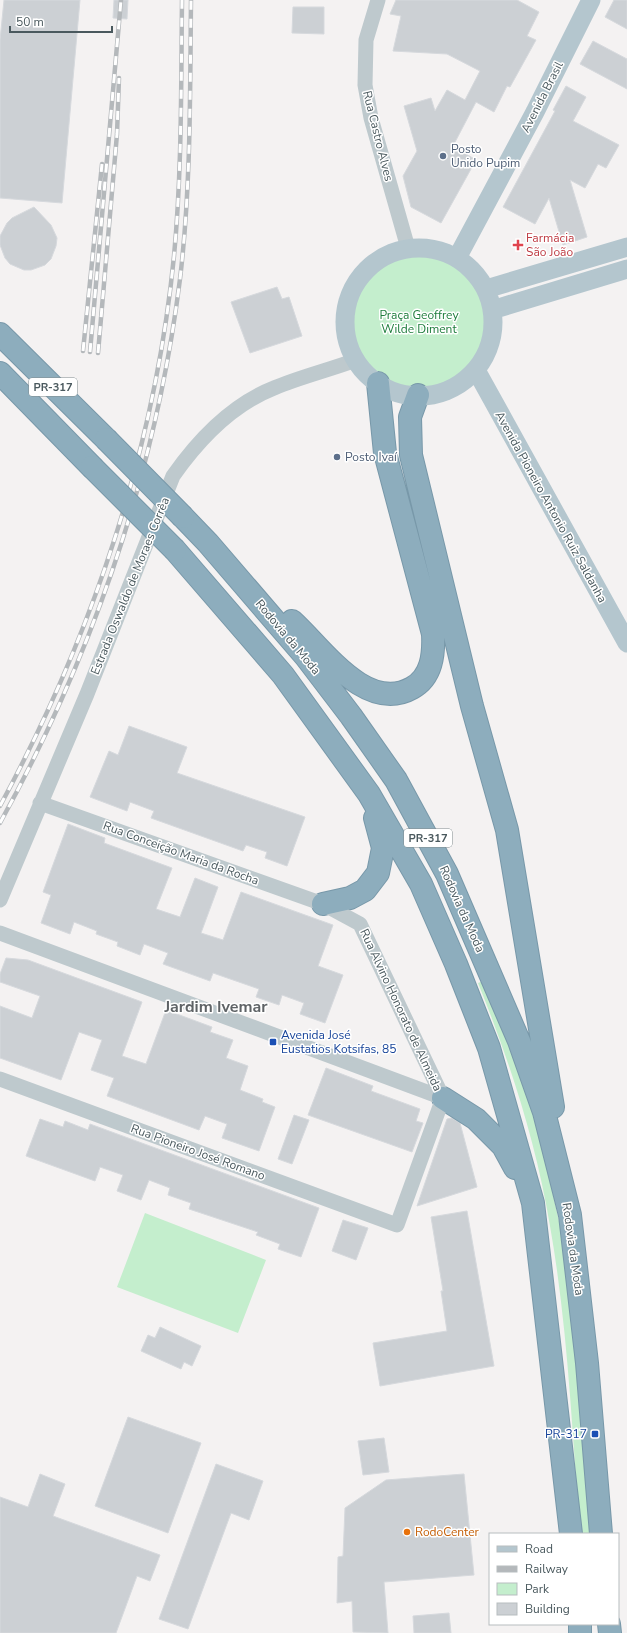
<svg xmlns="http://www.w3.org/2000/svg" width="627" height="1633" font-family="'Nunito Sans',sans-serif">
	<style>
		.green { fill: #c4eecd }
		.building { fill: #ccd0d4; stroke: #d6d9dd }
		.lines { fill: none; stroke-linecap: round; stroke-linejoin: round }
		.highway-casing { stroke: #7898a9; stroke-width: 24 }
		.minor { stroke: #bec9cd; stroke-width: 15 }
		.major { stroke: #b4c6ce; stroke-width: 19 }
		.highway { stroke: #8dadbd; stroke-width: 22 }
		.rail-casing { stroke: #b4b8bb; stroke-width: 4.5 }
		.rail { stroke: #fff; stroke-width: 3; stroke-dasharray: 9; stroke-linecap: butt }
		.highway-bridge-casing { stroke: #7898a9; stroke-width: 24; stroke-linecap: butt }
		.highway-bridge { stroke: #8dadbd; stroke-width: 22 }
		.service-dot { fill: #5c6f8a; stroke: #fff; stroke-width: 1.5 }
		.health-dot { fill: #e0444e; stroke: #fff; stroke-width: 1.5 }
		.transit-dot { fill: #1a4fb4; stroke: #fff; stroke-width: 1.5 }
		.food-dot { fill: #e8710a; stroke: #fff; stroke-width: 1.5 }
		.labels { text-anchor: middle; stroke-width: 3; stroke-linejoin: round; paint-order: stroke }
		.shield { fill: #fff; stroke: #808b8e; stroke-width: 1 }
		.shield-label { font-size: 11px; font-weight: bold; fill: #4a595e }
		.street-label { font-size: 12px; fill: #4a595e; stroke: #fff }
		.service-label { font-size: 12px; fill: #4e5e75; stroke: #fff; text-anchor: start }
		.health-label { font-size: 12px; fill: #be3a42; stroke: #fff; text-anchor: start }
		.park-label { font-size: 12px; fill: #1e7d3c; stroke: #fff }
		.transit-label { font-size: 12px; fill: #164399; stroke: #fff; text-anchor: start }
		.food-label { font-size: 12px; fill: #c56008; stroke: #fff; text-anchor: start }
		.district-label { font-size: 16px; font-weight: bold; fill: #5f6366; stroke: #fff }
	</style>
	<rect width="100%" height="100%" fill="#f4f2f2"/>
	<!-- green -->
	<path class="green" d="M345 322a74 74 0 1 1 148 0a74 74 0 1 1-148 0Z
		M486,980l39,106 15,50 20,90 14,101 16,207h-10c-8,-103 -12,-206 -30,-308 -14,-84 -40,-164 -72,-243z
		M145,1213l121,47 -28,73 -121,-46z"/>
	<!-- building -->
	<path class="building" d="M4,0h76l-18,203 -62,-5v-158z
		M114,0h14l-1,19 -14,-1z
		M396,0h121l22,12 -12,24 9,4 -26,47 -3,-1 -13,26 -18,-10 -23,44 23,14 -35,63 -30,-16 -8,-31 14,-25 -13,-45 27,-8 4,13 12,-21 18,10 15,-29 -33,-17 -54,-3 8,-35 -11,-2z
		M614,0h13v29l-22,-12z
		M293,7h31v27l-32,-1z
		M593,41l34,18v30l-47,-25z
		M566,86l20,11 -13,24 46,24 -13,23 -8,-4 -13,24 -15,-8 17,57 -24,8 -14,-47 -14,26 -32,-17 52,-96 -2,-1z
		M34,207l17,18 6,13 -1,8 -5,13 -6,6 -14,5h-7l-14,-6 -5,-6 -5,-13v-9l7,-13 5,-5z
		M277,287l5,12 7,-2 13,39 -52,17 -19,-51z
		M129,726l58,21 -10,26 128,44 -18,49 -22,-8 2,-6 -21,-7 -3,6 -92,-33 3,-7 -24,-9 -3,9 -37,-14 19,-46 9,4z
		M68,824l37,14 -1,5 68,25 -16,41 24,8 15,-39 23,9 -17,46 22,7 18,-48 92,33 -15,41 25,9 -18,48 -25,-9 4,-11 -22,-8 -3,10 -23,-8 3,-8 -46,-16 -3,8 -47,-17 5,-11 -24,-9 -4,11 -23,-9 1,-4 -22,-8 1,-3 -23,-9 -4,12 -29,-11 10,-28 -8,-3z
		M6,958l22,2 114,42 -20,54 24,8 20,-54 46,17 -2,5 23,8 -7,18 22,8 -8,24 23,9 -1,3 13,5 -16,44 -37,-13 5,-14 -22,-8 -6,14 -92,-34 7,-18 -23,-8 11,-30 -23,-8 -18,48 -61,-22v-52l32,12 8,-22 -40,-14v-8z
		M326,1068l47,18 -2,5 49,18 -4,12 7,2 -11,29 -104,-37z
		M294,1115l15,5 -17,44 -14,-5z
		M452,1118l8,5 17,64 -60,19 30,-87z
		M40,1119l23,8 2,-6 23,9 2,-6 229,84 -18,49 -23,-8 2,-5 -24,-9 2,-3 -69,-23 2,-6 -23,-8 2,-7 -21,-8 -8,20 -24,-9 6,-16 -23,-8 -5,14 -69,-25z
		M467,1211l27,155 -114,20 -7,-43 74,-12 -6,-40h2l-12,-74z
		M343,1220l25,8 -12,32 -24,-9z
		M160,1327l41,19 -9,20 -8,-4 -3,7 -40,-18 7,-16 7,3z
		M128,1417l73,26 -33,90 -73,-27z
		M384,1438l5,34 -26,3 -5,-34z
		M216,1464l47,17 -14,39 -18,-7 -43,116 -29,-10z
		M40,1474l25,10 -12,32 107,39 -10,26 -13,-5 -21,57h-116v-136l28,10z
		M464,1474l10,101 -90,7 4,51 -35,-1 -1,-31 -15,2 1,-46 5,-1 2,-48 41,-28z
		M449,1613l2,20h-37l-1,-17z"/>
	<g class="lines">
		<defs>
			<path id="highway" d="M0,334l106,105
				M0,373l92,94
				M418,395l-8,22 1,38 61,251 35,124 46,277
				M183,517l25,26 98,114 45,59 45,64 51,94 72,167 25,71 26,103 17,148 14,171
				M175,550l108,125 86,119 52,90 35,80 33,84 44,155 38,331
				M292,621c30,27 74,93 120,67 20,-11 22,-34 21,-54l-48,-181 -7,-70
				M323,904l27,-6 15,-8 13,-17 5,-25 -8,-30
				M443,1098l33,21 27,27 12,22
				M580,1624v9
				M609,1624l1,9"/>
		</defs>
		<!-- highway casing -->
		<use href="#highway" class="highway-casing"/>
		<!-- minor -->
		<path class="minor" d="M378,0l-12,40 -1,45 6,33 37,130
			M0,900l87,-206 86,-218c26,-37 58,-71 101,-88 26,-11 55,-18 82,-28
			M0,933l443,165
			M0,1079l397,146 46,-127 -83,-174 -37,-20 -283,-101"/>
		<!-- major -->
		<path class="major" d="M345 322a74 74 0 1 1 148 0a74 74 0 1 1-148 0Z
			M457,258l78,-146 56,-112
			M486,289l141,-42
			M492,310l135,-41
			M476,370l151,273"/>
		<!-- highway -->
		<use href="#highway" class="highway"/>
		<defs>
			<path id="rail" d="M83,351l19,-187
				M90,352l31,-352
				M98,353l19,-219 2,-56
				M0,806c92,-170 155,-357 174,-550 8,-85 7,-171 8,-256
				M0,823c93,-169 156,-352 180,-544 11,-92 10,-186 11,-279"/>
		</defs>
		<!-- rail casing -->
		<use href="#rail" class="rail-casing"/>
		<!-- rail -->
		<use href="#rail" class="rail"/>
		<defs>
			<path id="highway-bridge" d="M106,439l77,78
				M92,467l83,83"/>
		</defs>
		<!-- highway-bridge casing -->
		<use href="#highway-bridge" class="highway-bridge-casing"/>
		<!-- highway-bridge -->
		<use href="#highway-bridge" class="highway-bridge"/>
	</g>
	<!-- markers -->
	<g class="service-dot">
		<circle cx="443" cy="156" r="4"/>
		<circle cx="337" cy="457" r="4"/>
	</g>
	<path class="health-dot" d="M516 239h4v4h4v4h-4v4h-4v-4h-4v-4h4z"/>
	<g class="transit-dot">
		<rect x="269" y="1038" width="8" height="8" rx="2"/>
		<rect x="591" y="1430" width="8" height="8" rx="2"/>
	</g>
	<circle class="food-dot" cx="407" cy="1532" r="4"/>
	<g class="labels">
		<!-- shield labels -->
		<g class="shield">
			<rect x="29" y="378" width="48" height="18" rx="3"/>
			<rect x="404" y="829" width="48" height="18" rx="3"/>
		</g>
		<g class="shield-label">
			<text x="53" y="391">PR-317</text>
			<text x="428" y="842">PR-317</text>
		</g>
		<!-- street labels -->
		<g class="street-label">
			<text transform="translate(542 97) rotate(-63)" y="4">Avenida Brasil</text>
			<text transform="translate(378 136) rotate(76)" y="4">Rua Castro Alves</text>
			<text transform="translate(551 507) rotate(61)" y="4">Avenida Pioneiro Antonio Ruiz Saldanha</text>
			<text transform="translate(130 586) rotate(-68)" y="4">Estrada Oswaldo de Moraes Corrêa</text>
			<text transform="translate(288 637) rotate(50)" y="4">Rodovia da Moda</text>
			<text transform="translate(181 853) rotate(20)" y="4">Rua Conceição Maria da Rocha</text>
			<text transform="translate(462 909) rotate(66)" y="4">Rodovia da Moda</text>
			<text transform="translate(401 1010) rotate(65)" y="4">Rua Alvino Honorato de Almeida</text>
			<text transform="translate(198 1152) rotate(20)" y="4">Rua Pioneiro José Romano</text>
			<text transform="translate(573 1249) rotate(82)" y="4">Rodovia da Moda</text>
		</g>
		<!-- service labels -->
		<g class="service-label">
			<text x="451" y="153">Posto<tspan x="451" dy="14">Unido Pupim</tspan></text>
			<text x="345" y="461">Posto Ivaí</text>
		</g>
		<!-- health labels -->
		<g class="health-label">
			<text x="526" y="242">Farmácia<tspan x="526" dy="14">São João</tspan></text>
		</g>
		<!-- park labels -->
		<g class="park-label">
			<text x="419" y="319">Praça Geoffrey<tspan x="419" dy="14">Wilde Diment</tspan></text>
		</g>
		<!-- transit labels -->
		<g class="transit-label">
			<text x="281" y="1039">Avenida José<tspan x="281" dy="14">Eustatios Kotsifas, 85</tspan></text>
			<text x="587" y="1438" text-anchor="end">PR-317</text>
		</g>
		<!-- food labels -->
		<g class="food-label">
			<text x="415" y="1536">RodoCenter</text>
		</g>
		<!-- district labels -->
		<g class="district-label">
			<text x="216" y="1012">Jardim Ivemar</text>
		</g>
	</g>
	<!-- legend -->
	<rect x="489" y="1533" width="130" height="92" fill="#ffffff" stroke="#b7bdbf"/>
	<rect x="497" y="1546" width="20" height="6" fill="#b4c6ce" stroke="#b7bdbf"/>
	<text x="525" y="1553" font-size="12" fill="#4a595e">Road</text>
	<rect x="497" y="1566" width="20" height="6" fill="#b4b8bb" stroke="#b7bdbf"/>
	<text x="525" y="1573" font-size="12" fill="#4a595e">Railway</text>
	<rect x="497" y="1583" width="20" height="12" fill="#c4eecd" stroke="#b7bdbf"/>
	<text x="525" y="1593" font-size="12" fill="#4a595e">Park</text>
	<rect x="497" y="1603" width="20" height="12" fill="#ccd0d4" stroke="#b7bdbf"/>
	<text x="525" y="1613" font-size="12" fill="#4a595e">Building</text>
	<!-- scale -->
	<path d="M10 26v6h102v-6" fill="none" stroke="#4a595e" stroke-width="2"/>
	<text x="16" y="26" font-size="12" fill="#4a595e" stroke="#ffffff" stroke-width="3" paint-order="stroke">50 m</text>
</svg>
